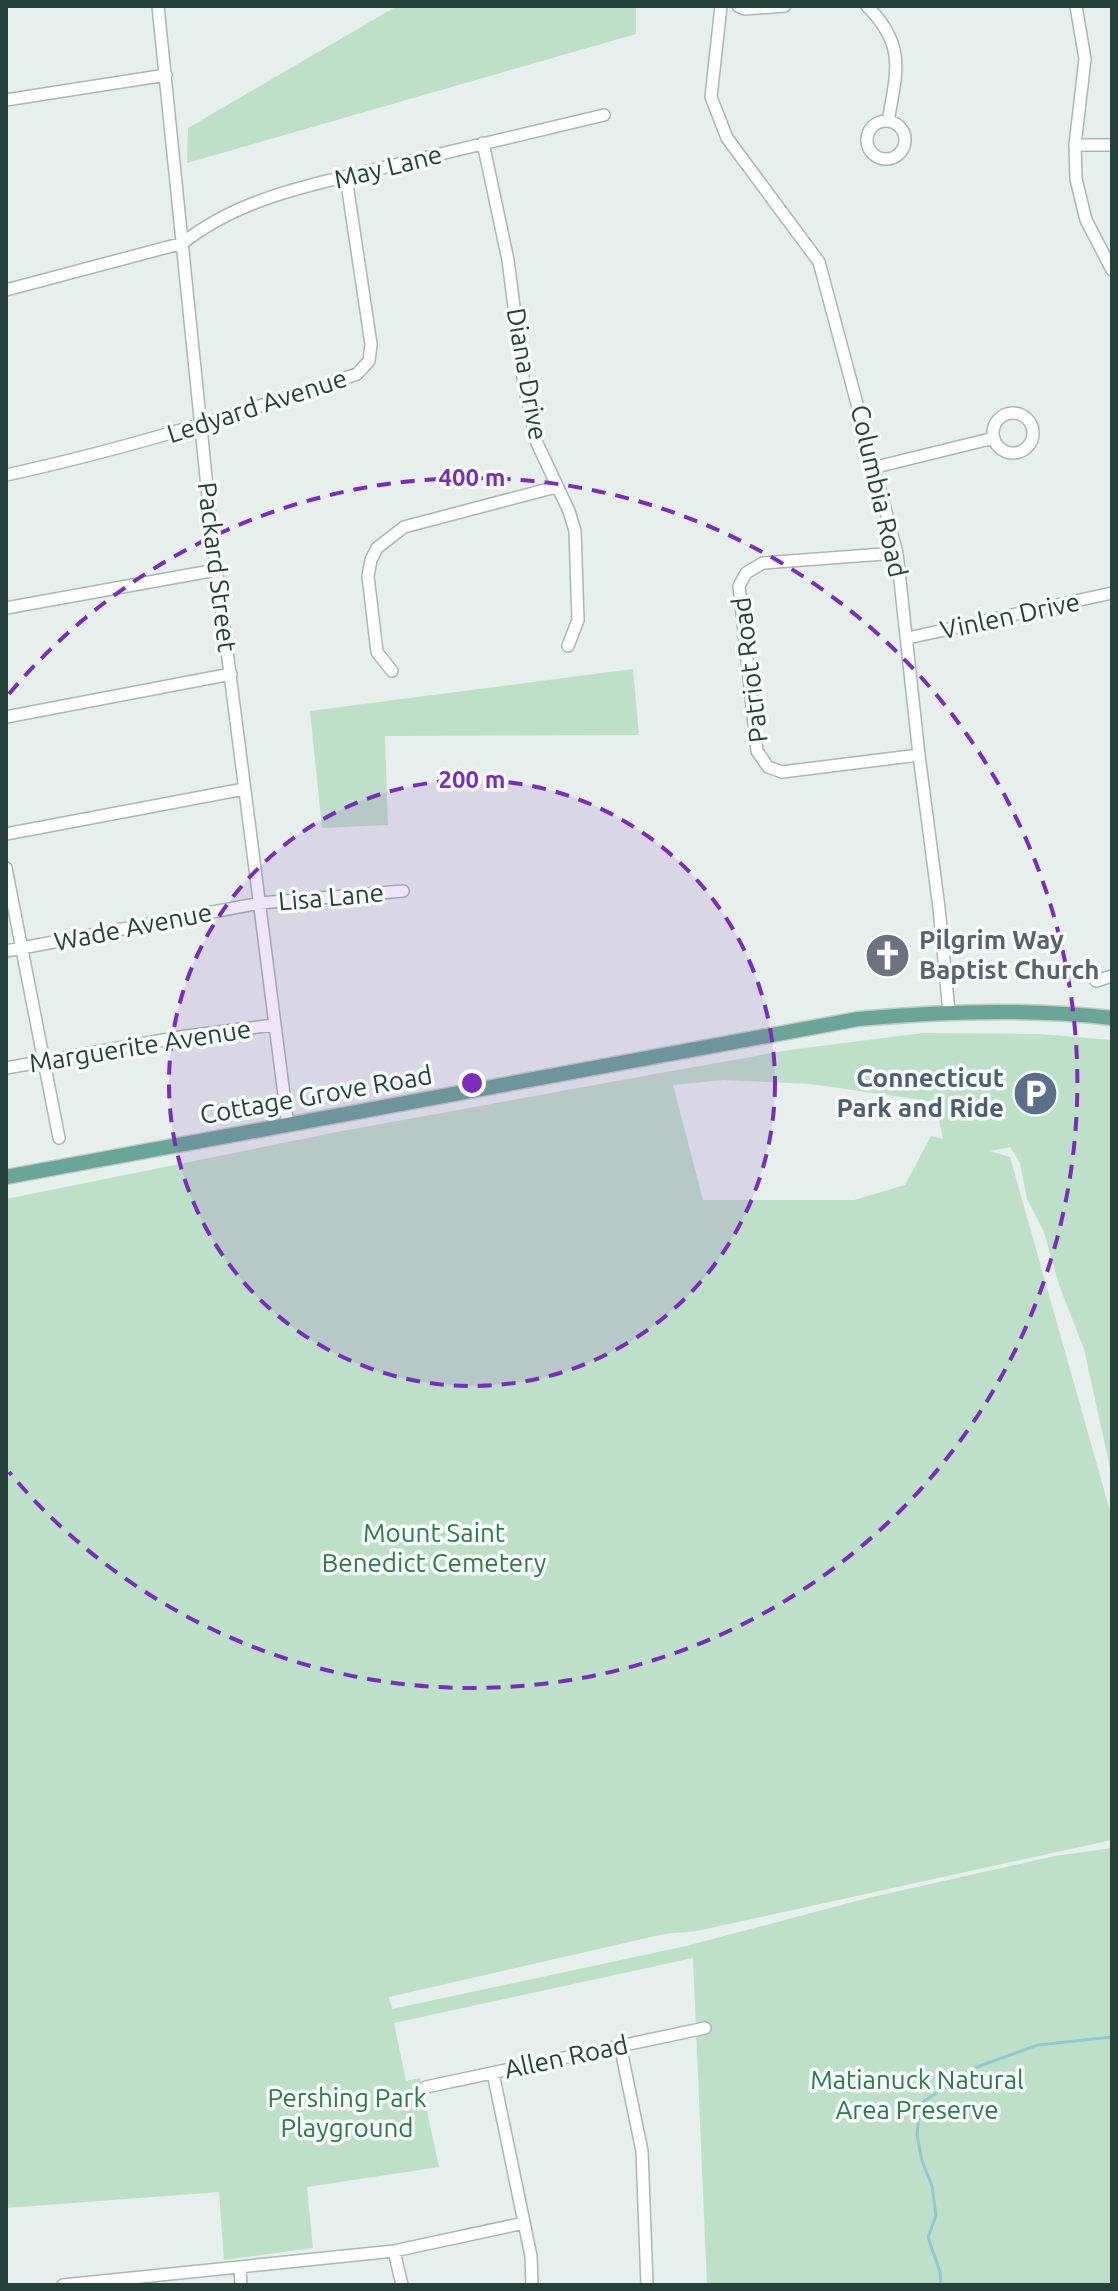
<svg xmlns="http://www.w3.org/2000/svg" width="1118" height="2291" font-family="Ubuntu,sans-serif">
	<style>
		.green { fill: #bfe0c8; fill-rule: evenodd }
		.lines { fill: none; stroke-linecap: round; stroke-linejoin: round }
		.stream { stroke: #8ec9d4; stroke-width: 3 }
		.minor-casing { stroke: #a8b8b2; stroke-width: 14 }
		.major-casing { stroke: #c2cac8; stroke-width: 17 }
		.minor { stroke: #fff; stroke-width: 11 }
		.major { stroke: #6aa596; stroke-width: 14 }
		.ring { fill: none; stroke: #7b2cbf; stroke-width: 4; stroke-dasharray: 14 10 }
		.labels { text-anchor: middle; stroke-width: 7; stroke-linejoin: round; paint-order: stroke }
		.street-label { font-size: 26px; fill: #24423a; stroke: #f7fbf9 }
		.worship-label { font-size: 26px; font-weight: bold; fill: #5b616d; stroke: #f7fbf9; text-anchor: start }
		.service-label { font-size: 26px; font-weight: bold; fill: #4e5e75; stroke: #f7fbf9; text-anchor: end }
		.park-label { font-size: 26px; fill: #2d7a4b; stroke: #f7fbf9 }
		.centre { fill: #7b2cbf; stroke: #f7fbf9; stroke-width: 4 }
		.ring-label { font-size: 24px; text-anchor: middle; font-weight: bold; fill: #7b2cbf; stroke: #f7fbf9; stroke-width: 7; stroke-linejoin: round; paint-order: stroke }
	</style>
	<rect width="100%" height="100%" fill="#e6efeb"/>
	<!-- green -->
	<path class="green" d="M397,6h239v28l-449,129 1,-35z
		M633,669l6,66 -254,1 3,89 -66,3 -12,-117z
		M923,1033l117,1 72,6v437l-28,-128 -25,-64 -15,-53 -17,-33 -7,-36 -10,-16 -20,4 20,6 102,361v322l-415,91 -33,3 -275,63 3,12 294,-63 182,-48 187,-42 57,-8v437h-405l-14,-327 -299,65 12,58 14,-3 19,89 -132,20 6,61 -89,12 -5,-68 -213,16v-1009l336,-68 313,-57 134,-24zM724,1080l87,4 124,18 8,37 -12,-3 -26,49 -51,15h-151l-30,-115z"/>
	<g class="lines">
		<!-- stream -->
		<path class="stream" d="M941,2285l-1,-13 -12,-35 8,-21 -4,-30 -10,-25 -5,-26 3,-31 54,-36 64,-23 74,-8"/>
		<defs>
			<path id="minor" d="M158,6l53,520 77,600
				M721,6l-10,91 16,41 92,124 78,291 22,202 20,153 10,104
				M738,6l7,3 40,-3
				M867,6c39,39 30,65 21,115
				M1076,6l9,53 -10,86 1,34 10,41 26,50
				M6,100l160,-25
				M867 140a19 19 0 1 1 38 0a19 19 0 1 1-38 0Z
				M483,143l25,117 16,125 12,56 33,70 6,20 3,89 -10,26
				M1075,145h37
				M6,290l177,-47c58,-47 140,-61 211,-78 70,-17 140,-34 210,-50
				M993 433a20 20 0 1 1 40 0a20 20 0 1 1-40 0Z
				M876,467l118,-29
				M6,475c120,-26 235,-62 351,-101l12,-13 2,-17 -25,-167
				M897,553l-134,10 -17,10 -7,13 18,165 11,16 14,5 137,-17
				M6,608l210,-38
				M908,638l204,-45
				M392,671l-15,-19 -9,-76 3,-16 6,-12 27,-21 152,-40
				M6,717l225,-43
				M6,834l238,-45
				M6,868l53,270
				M6,951l254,-48 143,-12
				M1096,981l16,-5
				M6,1068l180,-32 88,-11
				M620,2045l22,106 5,134
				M493,2073l38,183 1,29
				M426,2087l279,-59
				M394,2251l8,34
				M240,2268l1,17
				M63,2285l331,-34 130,-28"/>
			<path id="major" d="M6,1177l852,-158c85,-8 169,-11 254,-1"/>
		</defs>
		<!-- minor casing -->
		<use href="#minor" class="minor-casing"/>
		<!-- major casing -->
		<use href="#major" class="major-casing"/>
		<!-- minor -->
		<use href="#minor" class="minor"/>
		<!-- major -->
		<use href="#major" class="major"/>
	</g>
	<!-- distance rings -->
	<circle cx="472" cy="1083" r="303" fill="#7b2cbf" fill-opacity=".12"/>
	<g class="ring">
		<circle cx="472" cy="1083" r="303"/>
		<path d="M9 694A605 605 0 1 1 9 1472"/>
	</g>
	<!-- icons -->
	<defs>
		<symbol id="church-disc" viewBox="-11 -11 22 22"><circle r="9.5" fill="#6b7280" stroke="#f7fbf9"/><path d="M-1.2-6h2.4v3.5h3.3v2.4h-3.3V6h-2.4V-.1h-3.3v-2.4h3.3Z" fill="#fff"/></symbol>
		<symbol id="parking-disc" viewBox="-11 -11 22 22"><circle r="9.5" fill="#5c6f8a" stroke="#f7fbf9"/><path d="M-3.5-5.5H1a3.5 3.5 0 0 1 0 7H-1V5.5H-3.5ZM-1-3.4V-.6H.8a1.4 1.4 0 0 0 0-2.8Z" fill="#fff"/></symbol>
	</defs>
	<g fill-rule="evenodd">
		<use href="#church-disc" x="862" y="930" width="51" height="51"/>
		<use href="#parking-disc" x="1010" y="1068" width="51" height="51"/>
	</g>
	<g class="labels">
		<!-- street labels -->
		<g class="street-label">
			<text transform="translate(388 167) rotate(-14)" y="9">May Lane</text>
			<text transform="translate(527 374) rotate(80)" y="9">Diana Drive</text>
			<text transform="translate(257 406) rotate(-18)" y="9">Ledyard Avenue</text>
			<text transform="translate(879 491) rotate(77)" y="9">Columbia Road</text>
			<text transform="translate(217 567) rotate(83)" y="9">Packard Street</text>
			<text transform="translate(1010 616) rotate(-12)" y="9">Vinlen Drive</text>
			<text transform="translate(750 670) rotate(-97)" y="9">Patriot Road</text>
			<text transform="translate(331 897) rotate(-5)" y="9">Lisa Lane</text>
			<text transform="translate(133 927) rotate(-11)" y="9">Wade Avenue</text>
			<text transform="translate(140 1046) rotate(-9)" y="9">Marguerite Avenue</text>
			<text transform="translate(316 1095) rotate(-10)" y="9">Cottage Grove Road</text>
			<text transform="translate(566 2057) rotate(-12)" y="9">Allen Road</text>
		</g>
		<!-- worship labels -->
		<g class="worship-label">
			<text x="919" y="949">Pilgrim Way<tspan x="919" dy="30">Baptist Church</tspan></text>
		</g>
		<!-- service labels -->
		<g class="service-label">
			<text x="1004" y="1087">Connecticut<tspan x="1004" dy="30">Park and Ride</tspan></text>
		</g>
		<!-- park labels -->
		<g class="park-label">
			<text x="434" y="1542">Mount Saint<tspan x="434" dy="30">Benedict Cemetery</tspan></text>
			<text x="917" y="2089">Matianuck Natural<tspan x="917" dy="30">Area Preserve</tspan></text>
			<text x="347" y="2107">Pershing Park<tspan x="347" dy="30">Playground</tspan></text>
		</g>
	</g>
	<circle cx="472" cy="1083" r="12" class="centre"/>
	<g class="ring-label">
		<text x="472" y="486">400 m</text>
		<text x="472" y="788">200 m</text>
	</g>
	<!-- border -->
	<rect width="1118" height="2291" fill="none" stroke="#24423a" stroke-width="16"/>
</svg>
